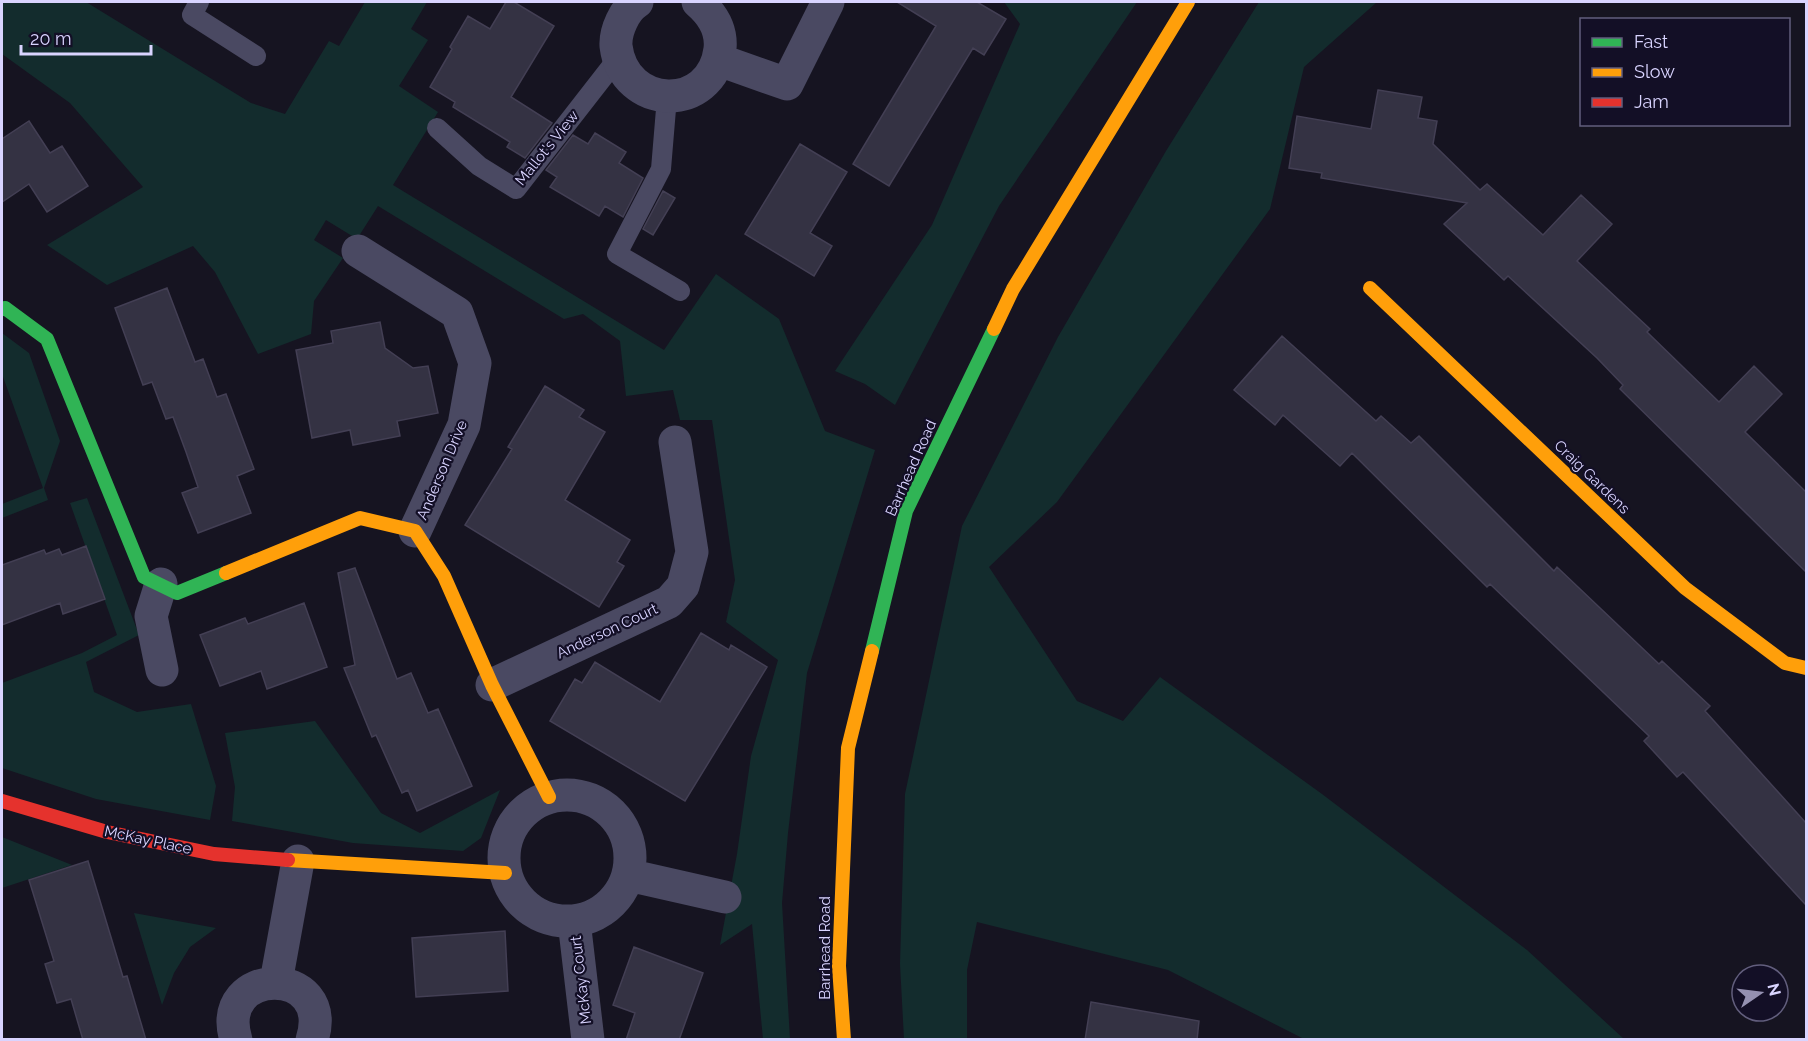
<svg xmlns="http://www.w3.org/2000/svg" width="1808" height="1041" font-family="Raleway,sans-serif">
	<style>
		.green { fill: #132c2d }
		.building { fill: #343243; stroke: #433f54; stroke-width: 1.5 }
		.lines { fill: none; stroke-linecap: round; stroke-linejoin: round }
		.lane { stroke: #4a4962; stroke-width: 20 }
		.street { stroke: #4a4962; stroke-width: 33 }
		.fast { stroke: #30b455; stroke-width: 14 }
		.slow { stroke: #ff9f0a; stroke-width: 14 }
		.jam { stroke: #e5322d; stroke-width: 14 }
		.labels { text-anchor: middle; stroke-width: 4.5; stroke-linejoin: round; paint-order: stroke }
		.street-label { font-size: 15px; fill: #d9d4ff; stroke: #130f26 }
	</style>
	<rect width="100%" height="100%" fill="#161421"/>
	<!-- green -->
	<path class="green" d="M2,2h84l165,101 34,11 44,-73 10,5 26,-44h62l-16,27 17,11 -29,46 39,26 -45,73 271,165 52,-76 63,45 46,112 50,19 -68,223 -19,160 -6,70 8,136h-27l-11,-115 -32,21 17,-91 14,-98 27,-96 -52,-38 9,-42 -23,-160h-32l-7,-30 -47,6 -6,-55 -37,-27 -19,5 -186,-113 -21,33 -31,-19 -12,20 29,18 -29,43 -3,33 -53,20 -43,-82 -22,-26 -86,39 -60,-40 96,-58 -73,-84 -68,-49z
		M1004,2h133l-138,204 -104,199 -30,-21 -30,-13 97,-146 88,-201z
		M1259,2h118l-73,65 -34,142 -213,293 -68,65 88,134 46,20 37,-44 162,117 205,156 97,89h-320l-136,-69 -191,-48 -10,48v69h-63l-4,-75 5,-170 57,-268 96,-189 108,-186z
		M2,333l27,20 31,88 -16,47 4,12 -46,18v-14l41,-16 -41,-114z
		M87,498l52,137 -53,27 8,30 43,20 54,-8 25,82 -6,34 -114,-21 -94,-31v-85l80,-30 35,-18 -47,-132z
		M315,721l66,92 39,20 80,-43 -19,48 -18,13 -110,-8 -121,-22 3,-34 -10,-54z
		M2,837l70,28 -70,23z
		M134,913l82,15 -26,19 -16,26 -12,32z"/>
	<!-- building -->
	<path class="building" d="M506,2h8l40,24 -43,71 41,26 -27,35 -18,-11 3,-5 -57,-35 2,-5 -25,-15 22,-38 -2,-2 18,-31 22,13z
		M897,2h80l29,17 -22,36 -11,-7 -84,138 -36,-22 83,-138z
		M1378,90l44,7 -4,21 19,3 -4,23 47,46 7,-6 56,51 38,-40 31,29 -35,37 73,68 -3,3 72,70 35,-36 28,28 -37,38 61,60v80l-186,-183 3,-4 -26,-27 -89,-82 -4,4 -60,-56 23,-21 -146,-25 1,-5 -33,-5 8,-52 74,13z
		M29,121l21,32 12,-7 26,40 -41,26 -18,-28 -27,18v-63z
		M595,133l31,19 -7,11 24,15 -20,39 -18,-11 -6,10 -49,-29 7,-10 -11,-7 27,-35 15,9z
		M800,144l47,28 -37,61 22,13 -18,30 -69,-42z
		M663,191l12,7 -22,37 -10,-6z
		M167,288l28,74 8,-3 14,38 9,-3 28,75 -17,7 14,37 -53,20 -16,-40 16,-6 -12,-35 -13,-35 -7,2 -14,-37 -9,3 -28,-77z
		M380,322l5,26 28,20 15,-2 10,47 -41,8 3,15 -47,9 -3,-15 -38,8 -16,-88 37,-7 -2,-12z
		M1282,336l94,85 5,-5 30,27 8,-7 135,135 3,-4 102,97 3,-3 48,45 -5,5 101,112v82l-123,-133 -6,5 -33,-36 5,-5 -159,-152 -3,3 -135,-134 -12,13 -57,-51 -8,10 -41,-35z
		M545,386l39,24 -5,7 26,15 -40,68 65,40 -13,22 7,4 -25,41 -134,-82 47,-76 -4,-2z
		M86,546l19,53 -42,15 -3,-11 -58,22v-60l42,-15 2,4 13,-5 3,6z
		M355,568l42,111 14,-6 17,40 10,-4 34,77 -55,25 -9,-21 -6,3 -26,-58 -4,2 -28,-69 11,-3 -17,-92z
		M304,603l23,64 -60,22 -6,-18 -41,15 -20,-51 45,-17 3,6z
		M701,633l28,17 2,-5 36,22 -82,134 -135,-80 25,-42 7,4 13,-21 65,40z
		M88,861l35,116 4,-1 19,64h-63l-12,-41 -14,4 -12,-39 9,-3 -25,-81z
		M505,931l3,60 -92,6 -4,-59z
		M634,947l69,26 -24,67h-53l9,-27 -22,-8z
		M1091,1002l108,19 -2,19h-112z"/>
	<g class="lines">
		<!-- lane -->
		<path class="lane" d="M199,2l-7,13 64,41
			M667,97l-6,72 -44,85 63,37
			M437,128l42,38 37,23 102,-131"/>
		<!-- street -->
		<path class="street" d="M637,2c-12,7 -22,29 -21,44 8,65 96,67 104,3 2,-19 -8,-35 -22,-47
			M719,60l68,24 41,-82
			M358,251l99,62 18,50 -11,62 -49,106
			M161,584l-10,32 11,54
			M492,685l177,-83 14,-16 9,-34 -17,-110
			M504 858a63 63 0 1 1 126 0a63 63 0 1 1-126 0Z
			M628,875l97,22
			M574,921l14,119
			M276,982l22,-121
			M236,1040c-23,-75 100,-76 76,0"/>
		<!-- fast -->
		<path class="fast" d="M2,309l3,-1 42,31 97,238 33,16 49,-20
			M872,651l34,-140 88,-182"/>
		<!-- slow -->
		<path class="slow" d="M1370,288l315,300 100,75 21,5
			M994,329l19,-40 175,-287
			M226,573l134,-55 55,13 29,45 48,109 57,112
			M288,860l217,13
			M844,1040l-5,-74 9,-218 24,-97"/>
		<!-- jam -->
		<path class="jam" d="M2,801l105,31 107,22 74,6"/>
	</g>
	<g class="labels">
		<!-- street labels -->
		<g class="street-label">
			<text transform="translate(547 148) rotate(-51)" y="5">Mallot's View</text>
			<text transform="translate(911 468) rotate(-66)" y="5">Barrhead Road</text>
			<text transform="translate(442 470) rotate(-67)" y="5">Anderson Drive</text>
			<text transform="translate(1592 477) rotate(44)" y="5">Craig Gardens</text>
			<text transform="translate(607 631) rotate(-25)" y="5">Anderson Court</text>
			<text transform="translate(148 840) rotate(12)" y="5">McKay Place</text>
			<text transform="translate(825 948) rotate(-90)" y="5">Barrhead Road</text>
			<text transform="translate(581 980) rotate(-97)" y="5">McKay Court</text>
		</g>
	</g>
	<!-- border -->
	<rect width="1808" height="1041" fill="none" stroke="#d9d4ff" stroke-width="6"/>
	<!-- legend -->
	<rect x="1580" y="18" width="210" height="108" fill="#130f26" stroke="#625e7d" stroke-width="1.5"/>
	<rect x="1592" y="38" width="30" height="9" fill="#30b455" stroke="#625e7d" stroke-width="1.5"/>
	<text x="1634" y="48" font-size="18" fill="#d9d4ff">Fast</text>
	<rect x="1592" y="68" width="30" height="9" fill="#ff9f0a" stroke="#625e7d" stroke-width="1.5"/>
	<text x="1634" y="78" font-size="18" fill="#d9d4ff">Slow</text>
	<rect x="1592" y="98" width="30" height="9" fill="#e5322d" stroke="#625e7d" stroke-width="1.5"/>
	<text x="1634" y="108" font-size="18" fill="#d9d4ff">Jam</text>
	<!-- north arrow -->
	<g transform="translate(1760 993) rotate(76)"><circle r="28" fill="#130f26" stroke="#625e7d" stroke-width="1.5"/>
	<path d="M0-4.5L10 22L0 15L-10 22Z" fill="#9591b1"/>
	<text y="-9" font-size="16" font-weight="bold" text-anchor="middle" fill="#d9d4ff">N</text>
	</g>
	<!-- scale -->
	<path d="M21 45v9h130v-9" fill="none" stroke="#d9d4ff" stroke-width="3"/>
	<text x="30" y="45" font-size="18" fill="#d9d4ff" stroke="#130f26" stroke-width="4.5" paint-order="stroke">20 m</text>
</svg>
